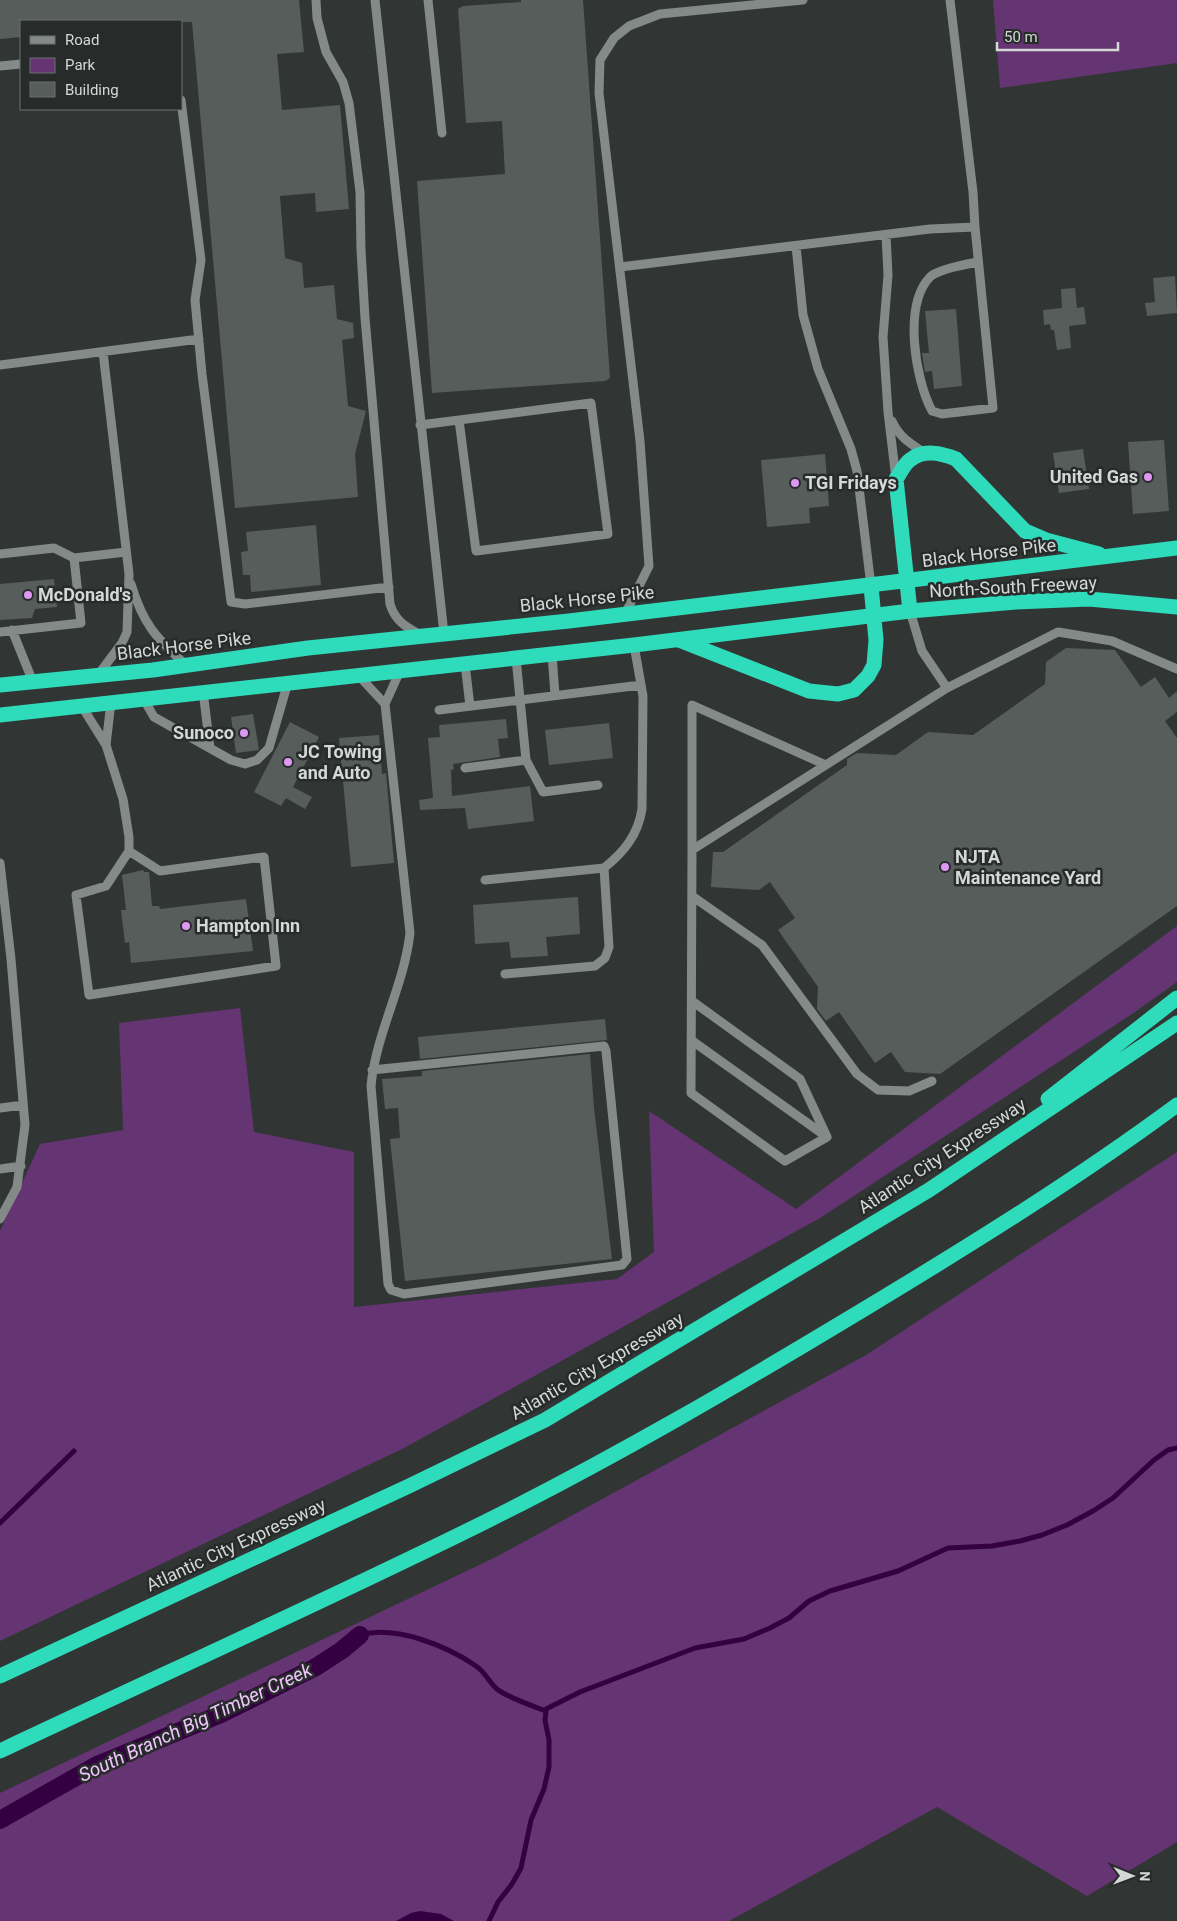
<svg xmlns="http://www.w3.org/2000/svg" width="1177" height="1921" font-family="Roboto,sans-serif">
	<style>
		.green { fill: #653472 }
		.water { fill: #350041 }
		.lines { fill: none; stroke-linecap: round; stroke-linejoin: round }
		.stream { stroke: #350041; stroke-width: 5 }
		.canal { stroke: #350041; stroke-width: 18 }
		.building { fill: #575d5b }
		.minor { stroke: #838a88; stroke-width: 9 }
		.highway { stroke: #2edbbb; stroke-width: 15 }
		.poi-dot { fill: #df98f1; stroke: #272c2b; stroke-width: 2 }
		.labels { text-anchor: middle; stroke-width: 5; stroke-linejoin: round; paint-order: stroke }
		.poi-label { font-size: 18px; font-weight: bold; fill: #d4d8d7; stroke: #272c2b; text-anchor: start }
		.street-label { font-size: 18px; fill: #d4d8d7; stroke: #272c2b }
		.water-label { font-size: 19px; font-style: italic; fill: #f0c4fc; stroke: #272c2b }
	</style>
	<rect width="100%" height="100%" fill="#313635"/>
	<!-- green -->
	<path class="green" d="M993,0h184v63l-177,25z
		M1177,926v56l-42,30 -315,206 -416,230 -404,193v-410l40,-87 83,-14 -4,-107 121,-15 14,124 100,20v155l263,-28 37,-27 -5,-141 147,98z
		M1177,1152v690l-90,54 -150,-89 -208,114h-729v-128l496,-236 370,-202z"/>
	<!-- water -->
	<path class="water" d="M420,1911l21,3 13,7h-58l15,-8z"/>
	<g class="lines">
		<!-- stream -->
		<path class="stream" d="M0,1523l74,-72
			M360,1635c36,-10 87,11 116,31 9,6 13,16 21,23 9,8 36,17 49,22
			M546,1711v-2l34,-17 115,-44 49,-9 26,-11 19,-10 20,-17 21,-10 68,-20 50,-23 44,-2 28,-5 22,-6 25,-10 26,-14 20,-13 41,-38 14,-10 9,-2
			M489,1921l9,-19 14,-18 9,-16 10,-48 13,-31 5,-22v-27l-4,-20 1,-9"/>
		<!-- canal -->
		<path class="canal" d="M0,1820l97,-55 124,-51 95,-47 26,-17 18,-15"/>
	</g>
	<!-- building -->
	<path class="building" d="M0,0h299l5,52 -27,2 5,56 58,-5 9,104 -33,3 -1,-19 -35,3 5,62 17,5 2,25 30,-3 3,34 16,4 1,15 -12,2 6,66 18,5 -11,43 3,43 -123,11 -43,-486 -171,-1v16l-21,2z
		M521,0h62l27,378 -5,3 -173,12 -15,-212 88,-7 -3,-53 -36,2 -8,-114 5,-3 58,-4z
		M1175,276l2,37 -30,3 -2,-13 10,-1 -2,-24z
		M1075,288l2,20 7,-1 2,17 -17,2 2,22 -14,2 -3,-20h-3l-1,-6 -6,1 -1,-15 19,-2 -1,-19z
		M956,309l6,77 -28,3 -2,-18 -7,1 -3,-19h7l-4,-42z
		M1164,440l5,71 -36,3 -5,-72z
		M1083,449l6,40 -30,4 -6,-40z
		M825,454l4,52 -20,2 1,15 -43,4 -6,-67z
		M316,525l5,60 -70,7 -1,-17h-7l-2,-23 7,-1 -2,-19z
		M54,579l3,28 -22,2 -3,9 -32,2v-36z
		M1066,648l49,2 26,37 14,-10 14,21 8,-7v21l-12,9 12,17v168l-237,168 -35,-2 -14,-20 -16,11 -36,-51 -13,9 -9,-12 1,-22 -40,-57 17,-12 -25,-36 -11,8 -48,-3 2,-35h10l124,-87v-6l10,-6 39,2 32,-23 45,3 72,-51 1,-22z
		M253,714l6,36 -23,3 -5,-36z
		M506,719l2,19 -10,1 2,18 -47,7 1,5 -3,1 1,26 78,-10 4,35 -66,8 -3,-21 -45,2 -1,-10 14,-2 -5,-60 12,-1 -1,-12z
		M290,722l29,15 -26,50 19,10 -7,12 -19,-11 -5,8 -27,-14z
		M609,723l4,35 -64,7 -4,-35z
		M379,735l3,39 4,-1 8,90 -43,4 -12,-129z
		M143,870l1,2h5l3,34h7l1,3 86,-10 7,52 -122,12 -2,-21 -4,1 -4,-33h5l-4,-35z
		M578,897l2,37 -34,3 2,19 -37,2 -2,-16 -34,2 -2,-39z
		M605,1019l2,21 -187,19 -2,-22z
		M590,1054l4,54 18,151 -207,22 -15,-142 10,-1 -2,-30 -13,1 -3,-30 40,-3v-5z"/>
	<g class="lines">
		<!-- minor -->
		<path class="minor" d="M316,0l1,18 9,34 17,30 6,21 11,89 1,58 4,68 25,286c5,17 16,23 31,31
			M375,0l69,634
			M428,0l14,133
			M0,66l21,-2
			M181,100l20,160 -6,40 7,74 29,228 14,2 144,-17
			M975,227l18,181 -51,6 -10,-3c-17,-32 -29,-106 -2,-134 8,-8 37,-13 48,-15
			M886,235l2,40 -5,62 5,75 8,67
			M796,246l7,69 15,54 33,80 6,22 14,115
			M620,267l310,-38 45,-2 -2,-35 -23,-192
			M0,365l199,-26
			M892,421c7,16 19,23 33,32
			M420,425l171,-22 17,131 -132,17 -17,-131
			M0,554l54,-6 20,10 7,65 -81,9
			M74,558l52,-6
			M131,584c12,40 25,54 55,81
			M625,614l24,-48 -9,-125 -41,-348 1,-33 14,-22 15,-12 31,-12 143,-14
			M12,630l21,52
			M552,654l3,41
			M516,658l10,102 17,32 55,-7
			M465,664l5,42
			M98,675l24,-32 5,-11 2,-58 -26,-222
			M358,675l27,29 15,-33
			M947,688l111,-56 54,9 65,28
			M203,691l7,57
			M143,698l11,19 77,43 14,4 12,-4 12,-12 19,-66
			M81,705l25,40 17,54 6,38v14l-23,35 -30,9 13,100 187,-29 -12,-109 -104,14 -31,-20
			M439,710l202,-25
			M106,745l5,-43
			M465,768l61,-8
			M692,850v-145l134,60
			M0,863l11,96 14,166 -8,62 -17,32
			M485,880l119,-12c20,-16 34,-33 38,-59l1,-113 -9,-51
			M692,896l70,49 95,129 21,16 31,1 23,-10
			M505,974l90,-8 10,-8 4,-11 -5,-79
			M692,1001l108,78 27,58 -42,24 -94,-68 1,-243 255,-162 -25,-37 -12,-40
			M691,1040l136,97
			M372,1070l232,-24 2,5 21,208 -5,6 -218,29 -13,-4 -3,-6 -17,-198c5,-53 33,-100 39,-153l-25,-229
			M0,1108l23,-3
			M0,1169l21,-3"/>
		<!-- highway -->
		<path class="highway" d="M910,611l-14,-132c4,-5 8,-15 14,-19 13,-11 32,-7 46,-1l69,72 21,9 53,14
			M679,640l130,51 29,3 16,-4 14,-14 6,-11 2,-25 -5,-54
			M0,685l153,-15 155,-22 261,-27 608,-73
			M0,715l634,-70 276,-34 106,-9 73,-3 88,8
			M1048,1099l129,-101
			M0,1676l409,-190 136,-66 384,-230 248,-167
			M0,1751c161,-76 323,-149 483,-228 131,-65 257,-139 383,-215 106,-64 211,-129 311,-203"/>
	</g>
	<!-- markers -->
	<g class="poi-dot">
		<circle cx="1148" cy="477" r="5"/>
		<circle cx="795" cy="483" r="5"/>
		<circle cx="28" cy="595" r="5"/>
		<circle cx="244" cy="733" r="5"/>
		<circle cx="288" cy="762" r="5"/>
		<circle cx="945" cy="867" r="5"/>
		<circle cx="186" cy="926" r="5"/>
	</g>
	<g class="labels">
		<!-- poi labels -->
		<g class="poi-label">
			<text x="1138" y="483" text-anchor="end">United Gas</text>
			<text x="805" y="489">TGI Fridays</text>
			<text x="38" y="601">McDonald's</text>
			<text x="234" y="739" text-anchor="end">Sunoco</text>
			<text x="298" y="758">JC Towing<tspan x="298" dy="21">and Auto</tspan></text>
			<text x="955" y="863">NJTA<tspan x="955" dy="21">Maintenance Yard</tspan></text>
			<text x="196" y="932">Hampton Inn</text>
		</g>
		<!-- street labels -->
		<g class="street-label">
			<text transform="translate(989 553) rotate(-7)" y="6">Black Horse Pike</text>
			<text transform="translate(1013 587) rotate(-3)" y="6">North-South Freeway</text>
			<text transform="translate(587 599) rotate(-6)" y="6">Black Horse Pike</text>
			<text transform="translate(184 646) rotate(-7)" y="6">Black Horse Pike</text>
			<text transform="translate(942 1156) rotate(-33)" y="6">Atlantic City Expressway</text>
			<text transform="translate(597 1366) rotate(-30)" y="6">Atlantic City Expressway</text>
			<text transform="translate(236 1545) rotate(-25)" y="6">Atlantic City Expressway</text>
		</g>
		<!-- water labels -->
		<g class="water-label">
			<text transform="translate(195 1722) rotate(-25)" y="7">South Branch Big Timber Creek</text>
		</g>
	</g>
	<!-- legend -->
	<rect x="20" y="20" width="162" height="90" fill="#272c2b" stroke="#6c7170"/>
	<rect x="30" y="36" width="25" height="8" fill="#838a88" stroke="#6c7170"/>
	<text x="65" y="45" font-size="15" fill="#d4d8d7">Road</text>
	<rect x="30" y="58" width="25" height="15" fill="#653472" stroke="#6c7170"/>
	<text x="65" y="70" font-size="15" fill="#d4d8d7">Park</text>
	<rect x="30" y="82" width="25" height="15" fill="#575d5b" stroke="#6c7170"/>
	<text x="65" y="95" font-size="15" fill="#d4d8d7">Building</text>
	<!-- north arrow -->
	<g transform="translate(1132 1876) rotate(91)" stroke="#272c2b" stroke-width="4" paint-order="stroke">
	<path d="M0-4L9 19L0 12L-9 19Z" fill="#d4d8d7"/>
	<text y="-8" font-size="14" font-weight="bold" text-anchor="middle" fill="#d4d8d7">N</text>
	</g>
	<!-- scale -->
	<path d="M997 42v8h121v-8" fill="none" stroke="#d4d8d7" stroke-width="2.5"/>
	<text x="1004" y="42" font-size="15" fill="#d4d8d7" stroke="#272c2b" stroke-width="4" paint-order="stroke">50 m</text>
</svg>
